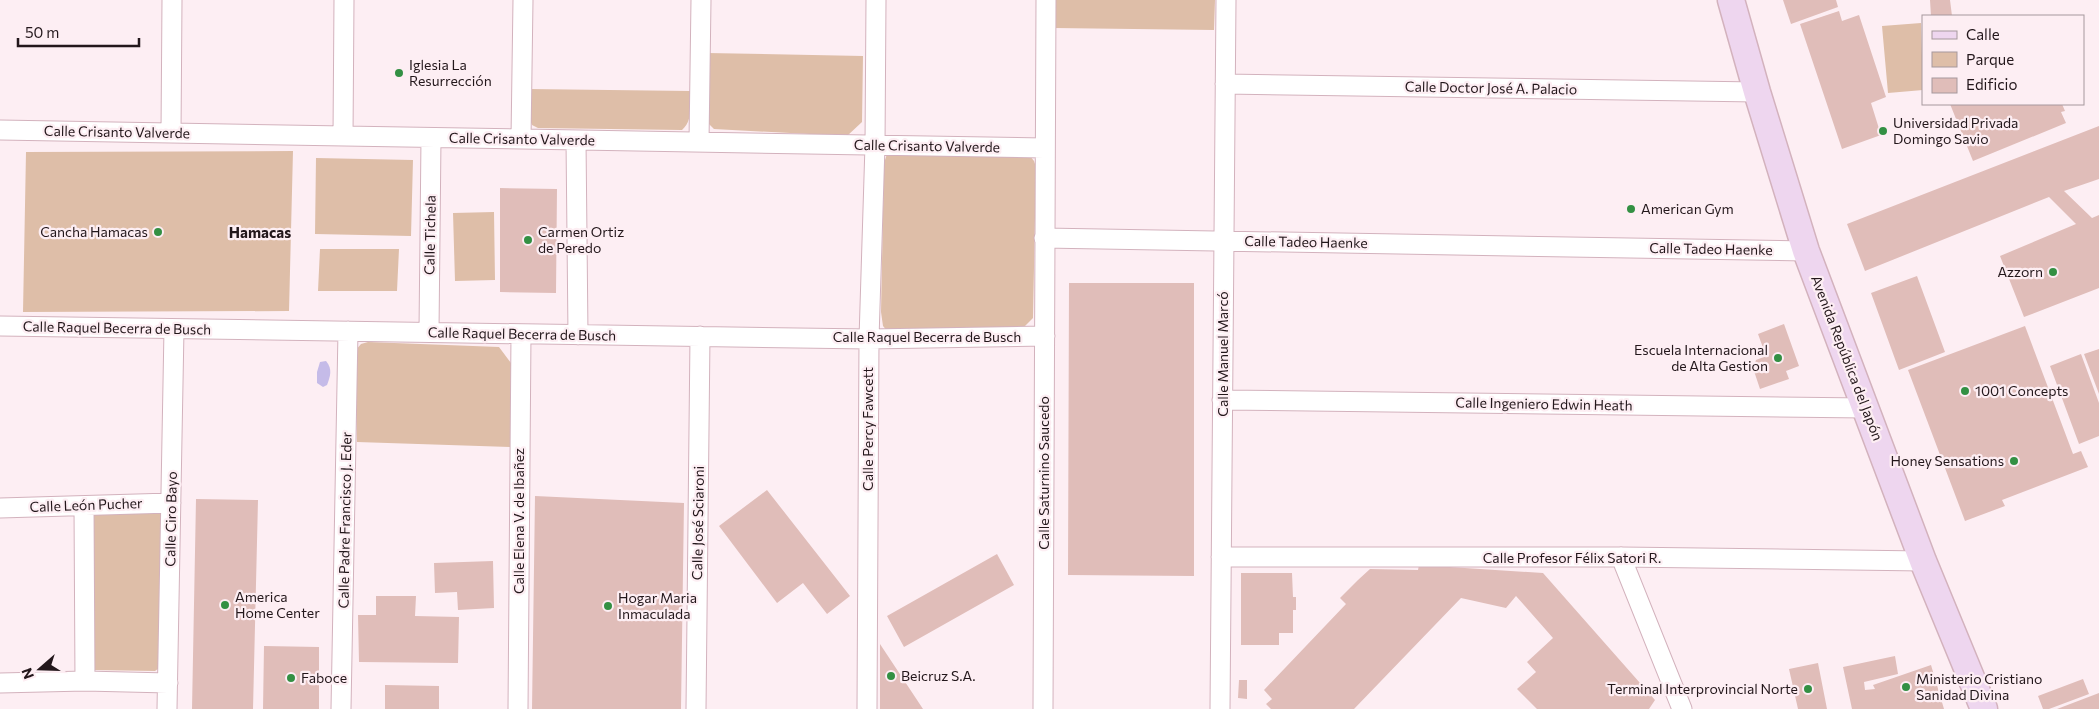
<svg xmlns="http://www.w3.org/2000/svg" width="2099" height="709" font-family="Commissioner,sans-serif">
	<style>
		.green { fill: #debea8 }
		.water { fill: #c5bbe8 }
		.building { fill: #e0bdb9 }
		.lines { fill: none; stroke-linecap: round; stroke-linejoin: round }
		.street-casing { stroke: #d3b2bd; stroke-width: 21 }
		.secondary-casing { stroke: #d3b2bd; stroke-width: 29 }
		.street { stroke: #fff; stroke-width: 19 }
		.secondary { stroke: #eed6ef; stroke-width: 26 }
		.poi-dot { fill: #339043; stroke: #fdeef3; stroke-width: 2 }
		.labels { text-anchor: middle; stroke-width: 4.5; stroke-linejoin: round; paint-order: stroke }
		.poi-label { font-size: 14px; fill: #23171b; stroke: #fdeef3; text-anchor: start }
		.street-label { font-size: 14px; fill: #23171b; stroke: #fdeef3 }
		.neighbourhood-label { font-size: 15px; font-weight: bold; fill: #23171b; stroke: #fdeef3 }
	</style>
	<rect width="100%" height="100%" fill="#fdeef3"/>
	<!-- green -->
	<path class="green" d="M1055,0h160l-1,30 -160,-2z
		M1921,23l2,67 -35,3 -6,-67z
		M707,53l156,3 -1,66 -15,14 -133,-7 -7,-7z
		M529,89l161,2c0,15 3,29 -8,39l-144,-2 -6,-3 -3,-8z
		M293,151l-4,160 -266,1 3,-160z
		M887,154l143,2 4,5 2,6 -3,151 -8,8 -9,4 -128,2 -5,-6 -2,-14 3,-149z
		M316,158l97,2 -2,76 -96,-2z
		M494,212l1,68 -40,1 -2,-68z
		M320,249h79l-2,42h-79z
		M368,342l131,5 12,16 -1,84 -153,-5 -2,-91 6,-7z
		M158,511l8,4v148l-11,8 -62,-1 -4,-156z"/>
	<!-- water -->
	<path class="water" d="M326,361c7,8 4,16 1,24l-4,2 -6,-4v-11l3,-10z"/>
	<!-- building -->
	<path class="building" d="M1783,0h53l2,7 -47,17z
		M1930,0h20l2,16h-21z
		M1839,11l3,10 17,-6 27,82 -15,6 10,32 -39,14 -42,-125z
		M1950,104h112l3,7 -4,1 5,11 -93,38z
		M2099,126v53l-35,12 28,27 7,-3v73l-75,29 -24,-61 76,-32 -27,-27 -184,74 -18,-47z
		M500,188l57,1 -1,104 -56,-1z
		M1917,276l28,76 -46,18 -28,-77z
		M1069,283h125v293l-126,-1z
		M1784,324l15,42 -13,5 3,8 -29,10 -7,-21 3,-8 10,-4 -8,-22z
		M2025,326l48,128 8,-3 7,16 -86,33 3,6 -40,15 -57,-151z
		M2099,349v45l-15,-40z
		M2081,354l18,49v33l-20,8 -29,-78z
		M767,490l83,106 -23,18 -24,-31 -26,20 -58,-77z
		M535,496l149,7 -3,206h-149z
		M196,499l62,1 -5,209h-61z
		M997,554l17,31 -110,62 -17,-31z
		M493,561l1,47 -36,2 -1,-18 -22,1 -1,-30z
		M1419,565l124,8 112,127 -6,9h-112l-20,-20 19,-17 -9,-10 26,-24 -37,-42 -10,12 -45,-10 -107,111h-83l-5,-5 6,-5 -8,-9 82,-86 -6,-6 18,-18 12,-11 48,1z
		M1241,573h51l1,24h3v13h-3v23h-14v12h-38z
		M376,596h40l-1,20 44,1 -1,46 -99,-1 -1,-47h18z
		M880,644l43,65h-43z
		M264,646l55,1v62h-56z
		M1895,656l3,18 -34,8 1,8 10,-1 -2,-4 58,-20 13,44h-92l-9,-42z
		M1818,663l9,46h-29l-9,-40z
		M2083,679l6,15 -40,15h-6l-5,-13z
		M1239,680h8v19l-9,-1z
		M385,685l54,1v23h-54z
		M2099,693v16h-42z"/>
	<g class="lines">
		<defs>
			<path id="street" d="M1225,84l532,8
				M0,130l1044,18
				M171,133l1,-133
				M343,136l1,-136
				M521,139l2,-139
				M576,140l2,195
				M699,142l2,-142
				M1044,238l762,13
				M0,326l869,13 176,-3
				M429,332l2,-194
				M1222,400l644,8
				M84,506l1,175
				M0,508l171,-5
				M1221,557h400l302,4
				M1621,557l61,152
				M0,683l85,-2 83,2
				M167,709l7,-380
				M341,709l7,-378
				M518,709l3,-375
				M696,709l4,-373
				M867,709l2,-370 6,-194 1,-145
				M1043,709l3,-709
				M1220,709l6,-709"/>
			<path id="secondary" d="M1731,0l26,92 49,159 117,310 61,148"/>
		</defs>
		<!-- street casing -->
		<use href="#street" class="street-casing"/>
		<!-- secondary casing -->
		<use href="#secondary" class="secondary-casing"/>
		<!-- street -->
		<use href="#street" class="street"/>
		<!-- secondary -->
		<use href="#secondary" class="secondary"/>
	</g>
	<!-- markers -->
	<g class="poi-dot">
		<circle cx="399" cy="73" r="5"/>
		<circle cx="1883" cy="131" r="5"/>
		<circle cx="1631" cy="209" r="5"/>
		<circle cx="158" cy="232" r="5"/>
		<circle cx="528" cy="240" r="5"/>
		<circle cx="2053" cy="272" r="5"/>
		<circle cx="1778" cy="358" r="5"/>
		<circle cx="1965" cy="391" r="5"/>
		<circle cx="2014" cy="461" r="5"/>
		<circle cx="225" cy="605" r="5"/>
		<circle cx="608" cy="606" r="5"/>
		<circle cx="891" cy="676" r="5"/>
		<circle cx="291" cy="678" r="5"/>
		<circle cx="1906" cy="687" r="5"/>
		<circle cx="1808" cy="689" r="5"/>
	</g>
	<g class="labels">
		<!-- poi labels -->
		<g class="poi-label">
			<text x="409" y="70">Iglesia La<tspan x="409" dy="16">Resurrección</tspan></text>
			<text x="1893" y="128">Universidad Privada<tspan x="1893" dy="16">Domingo Savio</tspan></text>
			<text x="1641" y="214">American Gym</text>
			<text x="148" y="237" text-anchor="end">Cancha Hamacas</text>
			<text x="538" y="237">Carmen Ortiz<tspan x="538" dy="16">de Peredo</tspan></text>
			<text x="2043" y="277" text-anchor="end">Azzorn</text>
			<text x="1768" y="355" text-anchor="end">Escuela Internacional<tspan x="1768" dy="16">de Alta Gestion</tspan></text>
			<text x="1975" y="396">1001 Concepts</text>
			<text x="2004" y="466" text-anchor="end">Honey Sensations</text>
			<text x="235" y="602">America<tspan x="235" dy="16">Home Center</tspan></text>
			<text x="618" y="603">Hogar Maria<tspan x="618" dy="16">Inmaculada</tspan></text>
			<text x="901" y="681">Beicruz S.A.</text>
			<text x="301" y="683">Faboce</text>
			<text x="1916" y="684">Ministerio Cristiano<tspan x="1916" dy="16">Sanidad Divina</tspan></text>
			<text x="1798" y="694" text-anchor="end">Terminal Interprovincial Norte</text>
		</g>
		<!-- street labels -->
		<g class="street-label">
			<text transform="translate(1491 88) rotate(1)" y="5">Calle Doctor José A. Palacio</text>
			<text transform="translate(117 132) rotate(1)" y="5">Calle Crisanto Valverde</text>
			<text transform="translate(522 139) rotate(1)" y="5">Calle Crisanto Valverde</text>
			<text transform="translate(927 146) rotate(1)" y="5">Calle Crisanto Valverde</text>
			<text transform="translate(430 235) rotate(-89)" y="5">Calle Tichela</text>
			<text transform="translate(1306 242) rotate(1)" y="5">Calle Tadeo Haenke</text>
			<text transform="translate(1711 249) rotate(1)" y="5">Calle Tadeo Haenke</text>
			<text transform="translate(117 328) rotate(1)" y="5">Calle Raquel Becerra de Busch</text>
			<text transform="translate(522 334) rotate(1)" y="5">Calle Raquel Becerra de Busch</text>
			<text x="927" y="342">Calle Raquel Becerra de Busch</text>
			<text transform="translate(1223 354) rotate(-90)" y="5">Calle Manuel Marcó</text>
			<text transform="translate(1847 358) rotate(69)" y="5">Avenida República del Japón</text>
			<text transform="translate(1544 404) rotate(1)" y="5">Calle Ingeniero Edwin Heath</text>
			<text transform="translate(868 429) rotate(-90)" y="5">Calle Percy Fawcett</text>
			<text transform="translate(1044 473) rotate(-90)" y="5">Calle Saturnino Saucedo</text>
			<text transform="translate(86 505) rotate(-2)" y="5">Calle León Pucher</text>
			<text transform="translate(171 519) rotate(-89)" y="5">Calle Ciro Bayo</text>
			<text transform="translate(345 520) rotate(-89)" y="5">Calle Padre Francisco J. Eder</text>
			<text transform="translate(519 521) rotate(-90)" y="5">Calle Elena V. de Ibañez</text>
			<text transform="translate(698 523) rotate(-89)" y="5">Calle José Sciaroni</text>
			<text x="1572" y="563">Calle Profesor Félix Satori R.</text>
		</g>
		<!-- neighbourhood labels -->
		<g class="neighbourhood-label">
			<text x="260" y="238">Hamacas</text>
		</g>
	</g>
	<!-- legend -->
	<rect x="1922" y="15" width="162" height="90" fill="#fdeef3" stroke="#a6989d"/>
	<rect x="1932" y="31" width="25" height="8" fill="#eed6ef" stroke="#a6989d"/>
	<text x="1966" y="40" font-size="15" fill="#23171b">Calle</text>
	<rect x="1932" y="52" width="25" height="15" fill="#debea8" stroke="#a6989d"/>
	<text x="1966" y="65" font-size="15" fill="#23171b">Parque</text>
	<rect x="1932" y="78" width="25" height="15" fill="#e0bdb9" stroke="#a6989d"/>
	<text x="1966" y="90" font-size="15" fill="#23171b">Edificio</text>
	<!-- north arrow -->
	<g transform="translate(40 669) rotate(250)" stroke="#fdeef3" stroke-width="4" paint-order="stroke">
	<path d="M0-4L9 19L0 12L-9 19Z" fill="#23171b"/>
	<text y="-8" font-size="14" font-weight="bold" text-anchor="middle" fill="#23171b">N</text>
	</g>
	<!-- scale -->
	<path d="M18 38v8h121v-8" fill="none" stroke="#23171b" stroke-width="2.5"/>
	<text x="25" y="38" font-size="15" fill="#23171b" stroke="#fdeef3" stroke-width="4" paint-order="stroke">50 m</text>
</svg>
